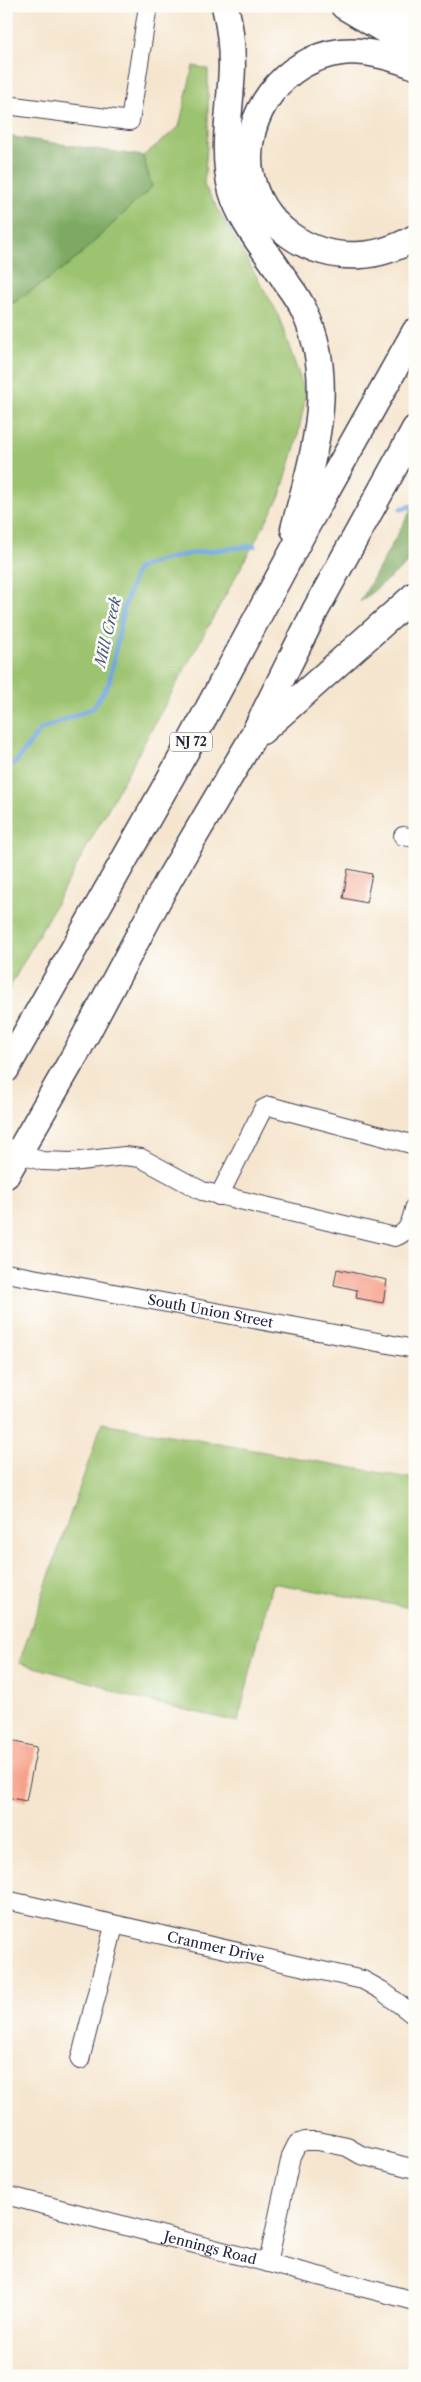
<svg xmlns="http://www.w3.org/2000/svg" width="421" height="2382" font-family="'Libre Caslon Text',serif">
	<style>
		.green { fill: #9cc36f; stroke: #5f7255 }
		.forest { fill: #7da962; stroke: #50664e }
		.lines { fill: none; stroke-linecap: round; stroke-linejoin: round }
		.stream { stroke: #72a7e0; stroke-width: 5 }
		.building { fill: #f6a18b }
		.minor-casing { stroke: #423f51; stroke-width: 20 }
		.highway-casing { stroke: #423f51; stroke-width: 29 }
		.minor { stroke: #fff; stroke-width: 18 }
		.highway { stroke: #fff; stroke-width: 26 }
		.labels { text-anchor: middle; stroke-width: 5; stroke-linejoin: round; paint-order: stroke }
		.shield { fill: #fdfcf7; stroke: #646373; stroke-width: 1 }
		.shield-label { font-size: 12px; font-weight: bold; fill: #22223b }
		.street-label { font-size: 14px; fill: #22223b; stroke: #fdfcf7 }
		.water-label { font-size: 15px; font-style: italic; fill: #42577d; stroke: #fdfcf7 }
	</style>
	<rect width="100%" height="100%" fill="#fdfcf7"/>
	<filter id="ink" filterUnits="userSpaceOnUse"><feTurbulence type="fractalNoise" baseFrequency=".02" numOctaves="2"/><feDisplacementMap in="SourceGraphic" scale="10" xChannelSelector="R" yChannelSelector="G"/><feConvolveMatrix kernelMatrix="1 2 1 2 8 2 1 2 1" color-interpolation-filters="sRGB"/></filter>
	<filter id="wash" filterUnits="userSpaceOnUse"><feTurbulence type="fractalNoise" baseFrequency=".0096" numOctaves="4" result="noise"/><feDisplacementMap in="SourceGraphic" scale="20" xChannelSelector="R" yChannelSelector="G"/><feGaussianBlur stdDeviation="1.12" result="paint"/><feColorMatrix in="noise" values="0 0 0 0 0 0 0 0 0 0 0 0 0 0 0 0 0 1.4 0 .05"/><feComposite in="paint" operator="in"/></filter>
	<g filter="url(#wash)">
		<rect width="100%" height="100%" fill="#f5e5ce"/>
		<!-- green -->
		<path class="green" d="M193,66l15,3v64l-4,52 73,127 29,83 -9,45 -17,56 -274,498v-686l63,-43 83,-78 -9,-31 36,-29z
			M102,1423l313,56v113l-3,16 -140,-25 -34,139 -116,-27 -25,-11 -78,-21z"/>
		<!-- forest -->
		<path class="forest" d="M6,136l137,20 9,31 -83,78 -63,43z
			M415,503v54l-55,45z"/>
		<g class="lines">
			<!-- stream -->
			<path class="stream" d="M401,509l14,-4
				M6,768l10,-6 24,-32 53,-22 16,-25 15,-76 13,-38c38,-16 77,-19 117,-23"/>
		</g>
		<g id="blocks">
			<!-- building -->
			<path class="building" d="M348,869l24,5 -6,29 -23,-5z
				M337,1269l50,11 -4,23 -27,-5 1,-8 -23,-5z
				M6,1740l31,7 -11,54 -20,-4z"/>
		</g>
	</g>
	<g filter="url(#ink)">
		<use href="#blocks" fill-opacity="0" stroke="#423f51" stroke-width="1"/>
		<g class="lines">
			<defs>
				<g id="minor">
					<path d="M6,105l124,16 18,-115"/>
					<path d="M403,836l12,2"/>
					<path d="M18,1154l24,7 29,1 54,-6 16,2 61,33 193,46c15,-5 16,-17 20,-31"/>
					<path d="M219,1196l44,-87 6,-3 146,39"/>
					<path id="s1" d="M6,1273l409,76"/>
					<path id="s2" d="M6,1900l357,80 18,10 34,26"/>
					<path d="M80,2060l34,-134"/>
					<path id="s3" d="M6,2195l409,106"/>
					<path d="M268,2263l23,-107 6,-12 8,-3h13l29,6 14,8 54,14"/>
				</g>
				<path id="highway" d="M225,6c5,20 7,40 7,60 -1,41 -11,85 0,125 10,35 38,63 56,94 6,8 12,17 16,26 34,70 9,147 -10,218
					M344,6l71,42
					M387,6l28,17
					M415,66c-23,-9 -50,-17 -74,-14 -58,7 -99,63 -91,120 9,53 59,87 111,83 19,-1 37,-8 54,-17
					M262,731l153,-136
					M6,1069l183,-324 119,-222 107,-191
					M6,1175l69,-120 93,-174 82,-139 66,-133 99,-180"/>
			</defs>
			<!-- minor casing -->
			<use href="#minor" class="minor-casing"/>
			<!-- highway casing -->
			<use href="#highway" class="highway-casing"/>
			<!-- minor -->
			<use href="#minor" class="minor"/>
			<!-- highway -->
			<use href="#highway" class="highway"/>
		</g>
	</g>
	<g class="labels">
		<!-- shield labels -->
		<rect class="shield" x="170" y="732.5" width="42" height="19" rx="4"/>
		<g class="shield-label">
			<text x="191" y="746">NJ 72</text>
		</g>
		<!-- street labels -->
		<g class="street-label">
			<text dy="5" stroke="none"><textPath href="#s1" startOffset="208">South Union Street</textPath></text>
			<text dy="5" stroke="none"><textPath href="#s2" startOffset="215">Cranmer Drive</textPath></text>
			<text dy="5" stroke="none"><textPath href="#s3" startOffset="211">Jennings Road</textPath></text>
		</g>
		<!-- water labels -->
		<g class="water-label">
			<text transform="translate(108 632) rotate(-77)" y="5">Mill Creek</text>
		</g>
	</g>
	<!-- margin -->
	<rect width="421" height="2382" fill="none" stroke="#fdfcf7" stroke-width="25"/>
</svg>
